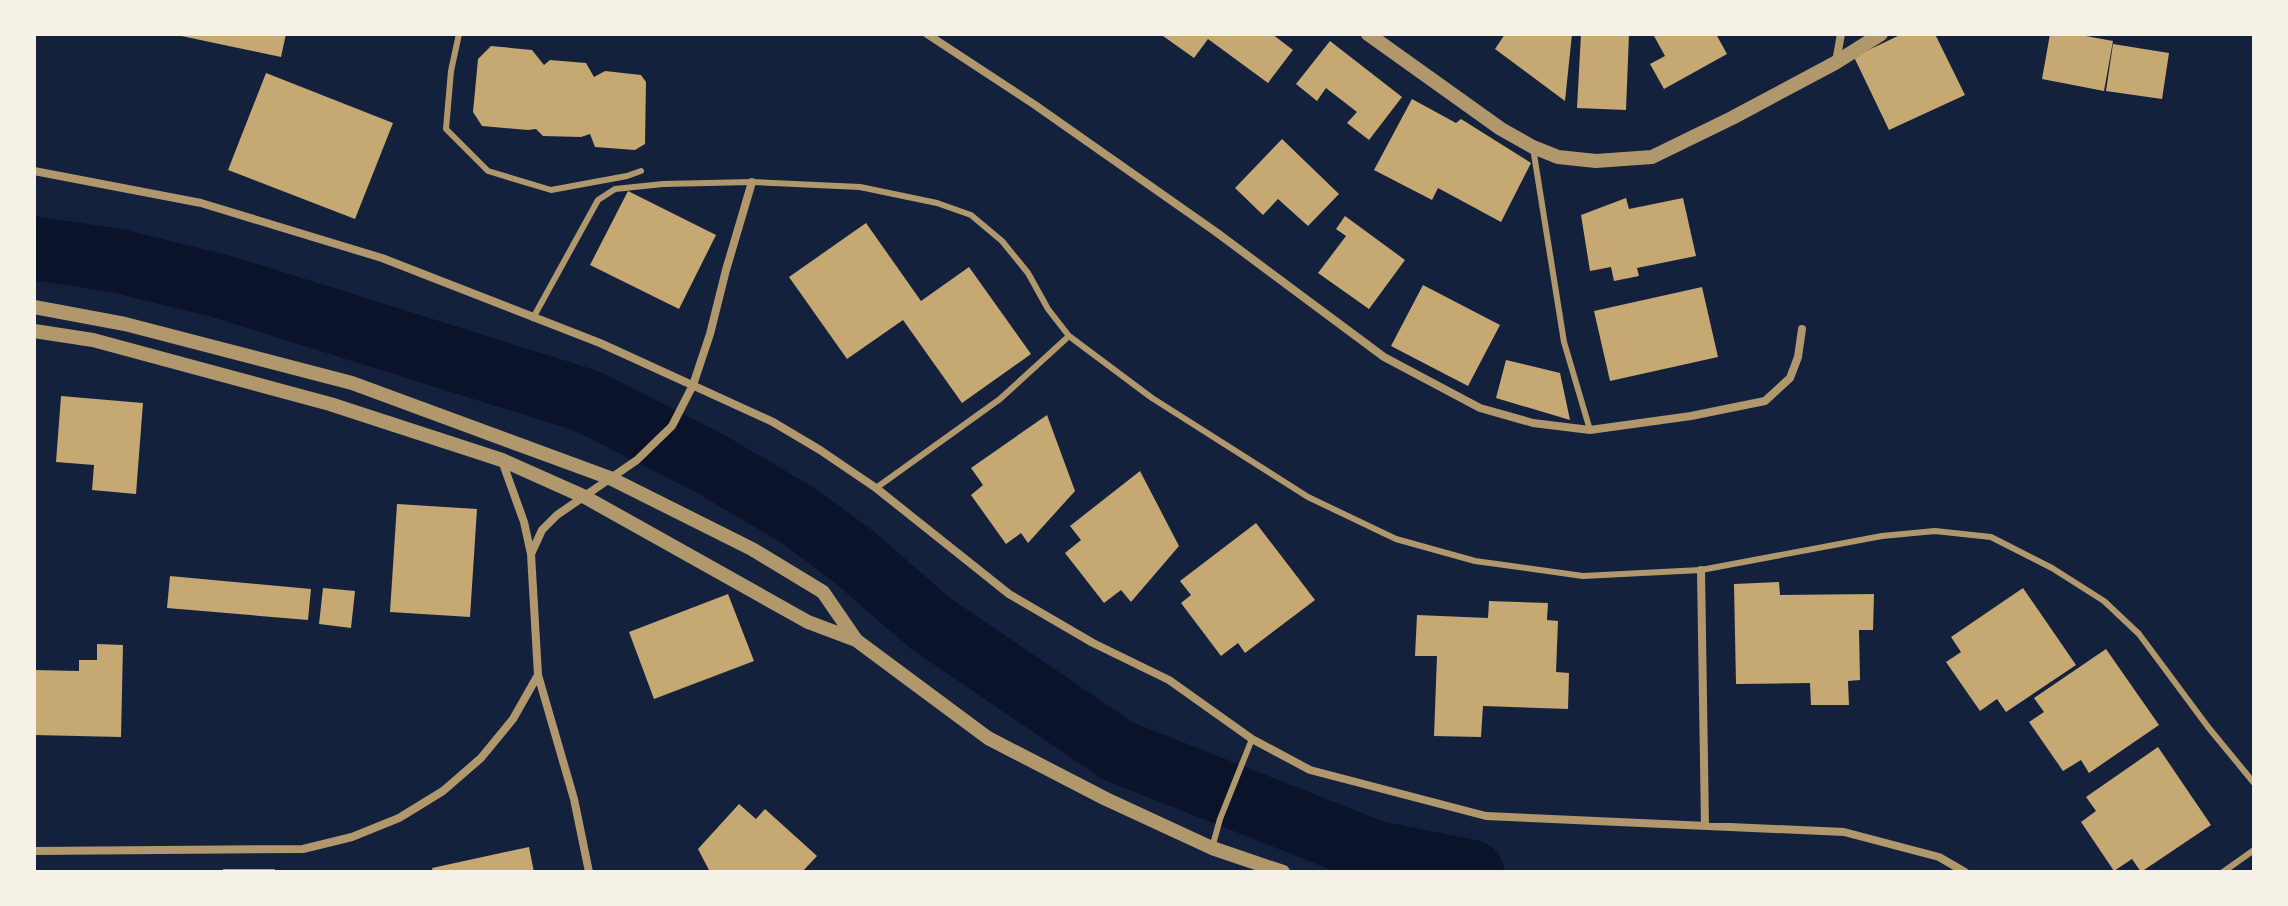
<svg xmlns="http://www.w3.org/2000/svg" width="2288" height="906" font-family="Overpass,sans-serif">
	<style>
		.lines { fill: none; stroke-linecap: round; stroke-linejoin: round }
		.river { stroke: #0b132b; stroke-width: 64 }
		.building { fill: #c6a872 }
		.service { stroke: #b1986c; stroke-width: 6 }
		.minor { stroke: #b1986c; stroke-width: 8 }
		.tertiary { stroke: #b1986c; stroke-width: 14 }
	</style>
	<rect width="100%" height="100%" fill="#14213d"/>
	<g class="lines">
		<!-- river -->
		<path class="river" d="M34,248l84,13 102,25 367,115 122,62 90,53 54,40 77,67 188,128 258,102 96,19"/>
	</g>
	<!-- building -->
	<path class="building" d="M172,34h114l-5,23z
		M1165,34h107l21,16 -25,33 -60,-44 -14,19 -31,-22z
		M1505,34h67l-7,67 -70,-52z
		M1581,34h48l-3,76 -49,-2z
		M1658,34h58l11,20 -63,35 -14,-25 15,-8 -11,-20z
		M1902,34h33l30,61 -76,35 -35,-73z
		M2050,34h25l38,7 -9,50 -62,-12z
		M1330,41l72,56 -33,43 -22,-17 10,-11 -31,-24 -9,13 -21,-17z
		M2113,44l56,9 -7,46 -56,-8z
		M491,46l41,4 12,15 6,-5 36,3 8,14 11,-6 36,4 5,7 -1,62 -10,6 -40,-3 -5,-13 -9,3 -38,-1 -7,-7 -8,1 -46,-4 -9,-14 5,-53z
		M266,73l127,50 -38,96 -127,-49z
		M1412,99l44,24 5,-4 70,44 -30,59 -63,-34 -6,12 -58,-30z
		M1282,139l57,55 -31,32 -30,-27 -15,16 -28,-27z
		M628,191l88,44 -37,74 -89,-44z
		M1626,198l3,11 54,-11 13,58 -59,12 2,8 -25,5 -3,-14 -21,4 -9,-56z
		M1345,216l60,44 -36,49 -51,-36 28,-37 -10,-7z
		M866,223l55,78 48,-34 62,87 -69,49 -59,-83 -56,39 -58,-82z
		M1423,285l77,40 -32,61 -77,-40z
		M1702,287l16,70 -108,24 -16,-70z
		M1506,360l54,13 10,47 -74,-22z
		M61,396l82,7 -7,91 -44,-4 2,-25 -38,-3z
		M1047,415l28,76 -47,52 -7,-10 -15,11 -35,-49 12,-10 -12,-17z
		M1140,471l39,75 -48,56 -10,-12 -17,13 -39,-50 16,-13 -11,-14z
		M397,504l80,5 -7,108 -80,-5z
		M1256,523l59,77 -70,53 -7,-10 -17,13 -40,-53 10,-8 -11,-14z
		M170,576l141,13 -3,31 -141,-12z
		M1779,582l1,13 94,-1 -1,36h-14l1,50 -12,1 1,24h-38l-1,-22 -74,1 -2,-100z
		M323,588l32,3 -4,37 -32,-4z
		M2023,588l53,77 -70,47 -9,-13 -17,12 -34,-49 15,-10 -10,-15z
		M728,594l26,67 -100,38 -25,-67z
		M1489,601l59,2 -1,17 11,1 -2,51 13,1 -1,36 -85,-3 -2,31 -47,-1 3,-80h-22l2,-41 71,3z
		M97,644l26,1 -2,92 -87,-2v-65l45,1v-11h18z
		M2106,649l53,76 -70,48 -8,-13 -18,11 -34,-49 15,-10 -10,-14z
		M2158,747l53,78 -70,47 -9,-13 -18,12 -33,-49 15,-11 -10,-14z
		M739,804l17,15 9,-10 52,47 -15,16h-92l-12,-23z
		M529,847l5,25h-101l-1,-4z
		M223,869h52v3h-52z"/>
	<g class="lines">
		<!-- service -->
		<path class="service" d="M459,34l-8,37 -5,58 42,42 63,19 76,-14 14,-5
			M1533,148l31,194 26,88
			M533,318l65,-118 17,-11 48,-5 89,-2 108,5 77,16 34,12 31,26 26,32 20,36 21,27 83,62 156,99 88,42 79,22 108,15 118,-6 181,-34 53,-5 56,6 61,31 52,33 35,33 69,93 46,56
			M876,488l124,-89 69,-63
			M1212,848l8,-29 32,-80
			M2223,872l31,-22"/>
		<!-- minor -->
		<path class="minor" d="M927,34l108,71 181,127 168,125 96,51 53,15 57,7 101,-14 74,-15 25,-23 8,-21 4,-28
			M1836,62l5,-28
			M34,171l167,32 181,55 218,85 173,79 47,28 56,38 133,106 84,49 76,37 83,59 58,31 176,46 358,16 95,25 26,15
			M502,461l22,61 7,32
			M1701,570l4,256
			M34,851l269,-2 49,-12 47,-19 44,-27 38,-33 32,-39 25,-44
			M589,872l-15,-73 -36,-124 -7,-121 11,-24 15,-15 80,-55 35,-34 21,-41 17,-51 16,-64 26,-88"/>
		<!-- tertiary -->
		<path class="tertiary" d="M1368,34l133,95 32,18 25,10 38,4 56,-4 80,-39 103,-55 46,-29
			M34,307l91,17 227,59 258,95 142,71 71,43 33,48 132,98 118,61 106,49 71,24
			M34,331l59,9 237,64 172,56 83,37 223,125 48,18"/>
	</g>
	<!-- border -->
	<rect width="2288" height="906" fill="none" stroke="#f6f1e7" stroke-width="72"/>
</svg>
